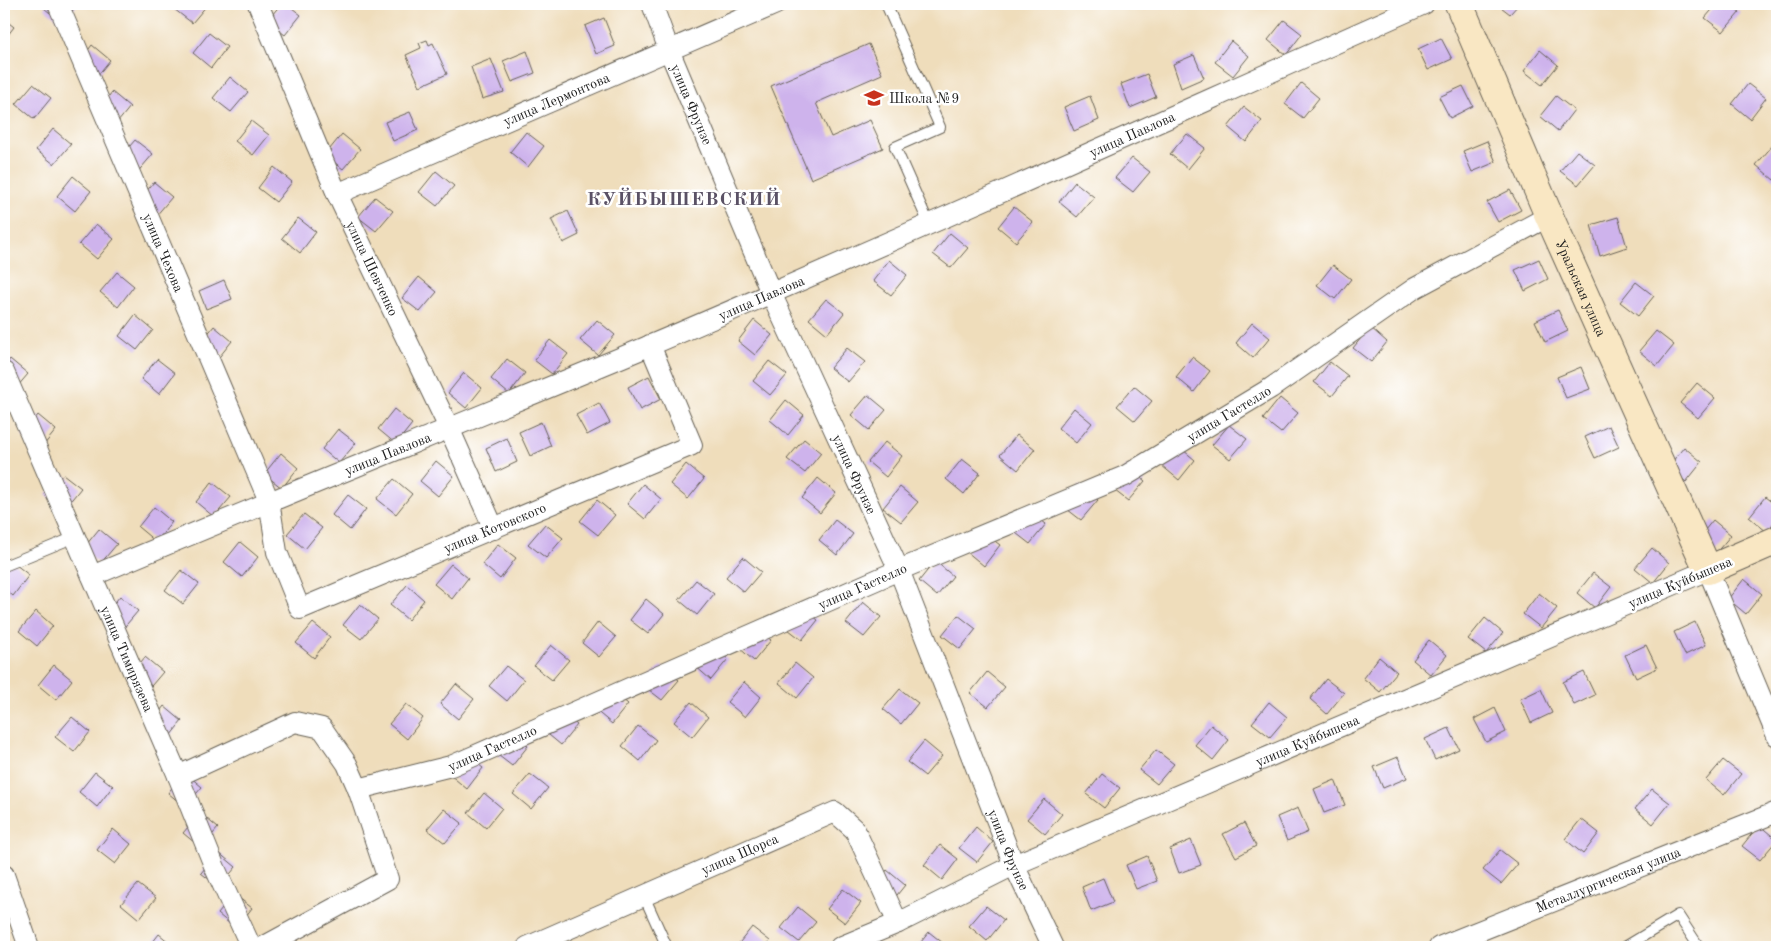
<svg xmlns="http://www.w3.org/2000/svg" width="1781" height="951" font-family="'Old Standard TT',serif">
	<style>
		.building { fill: #ceb3ec }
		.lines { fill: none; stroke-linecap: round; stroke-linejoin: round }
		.lane-casing { stroke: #666054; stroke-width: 12 }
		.street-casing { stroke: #666054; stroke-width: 22 }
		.secondary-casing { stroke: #666054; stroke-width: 30 }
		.lane { stroke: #fff; stroke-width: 10 }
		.street { stroke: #fff; stroke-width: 20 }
		.secondary { stroke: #f9e7c3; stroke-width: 28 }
		.labels { text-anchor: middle; stroke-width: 5; stroke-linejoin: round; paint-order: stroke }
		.poi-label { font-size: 14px; fill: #1c1c1c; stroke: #fff; text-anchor: start }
		.street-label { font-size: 14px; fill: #1c1c1c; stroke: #fff }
		.district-label { font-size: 19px; font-weight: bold; letter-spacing: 1px; fill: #5a5165; stroke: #fff }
	</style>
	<rect width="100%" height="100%" fill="#fff"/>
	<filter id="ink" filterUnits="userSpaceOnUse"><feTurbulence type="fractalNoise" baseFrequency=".02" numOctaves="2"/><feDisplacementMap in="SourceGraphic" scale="10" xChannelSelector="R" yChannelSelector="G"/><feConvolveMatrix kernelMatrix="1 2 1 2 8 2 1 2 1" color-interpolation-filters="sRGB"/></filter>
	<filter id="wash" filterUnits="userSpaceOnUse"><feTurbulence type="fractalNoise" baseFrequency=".0096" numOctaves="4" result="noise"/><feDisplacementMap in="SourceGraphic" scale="20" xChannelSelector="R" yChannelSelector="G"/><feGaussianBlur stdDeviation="1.12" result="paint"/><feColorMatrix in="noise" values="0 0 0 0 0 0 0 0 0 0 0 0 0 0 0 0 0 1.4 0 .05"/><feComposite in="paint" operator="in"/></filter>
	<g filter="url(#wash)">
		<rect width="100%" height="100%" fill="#efddbb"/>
		<g id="blocks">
			<!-- building -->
			<path class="building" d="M48,4h30l-16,19 -18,-15z
				M178,4h30l-16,19 -18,-14z
				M281,4h6l14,11 -16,20 -18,-14z
				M1497,4h22l-9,10z
				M1717,4h12l11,8 -17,20 -18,-14z
				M604,18l11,28 -19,8 -11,-28z
				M4,19l10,8 -10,13z
				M1284,20l18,14 -16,21 -18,-15z
				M209,33l18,14 -16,21 -18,-15z
				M1441,38l11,21 -24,11 -10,-21z
				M427,40l2,5 4,-2 14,31 -27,12 -14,-31 15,-7 -2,-5z
				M1231,41l18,15 -16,20 -18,-14z
				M869,44l13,30 -66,29 15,34 39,-17 13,28 -72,31 -40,-93z
				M92,45l18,15 -16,20 -18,-14z
				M1540,50l18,15 -16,20 -18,-14z
				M527,51l8,22 -23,9 -9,-21z
				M1194,55l10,23 -23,10 -8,-24z
				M491,59l13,33 -22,7 -11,-32z
				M1147,74l9,23 -26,11 -9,-24z
				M230,77l18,15 -17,20 -18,-14z
				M1301,83l18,15 -16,20 -18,-14z
				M33,84l18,14 -17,21 -18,-15z
				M1748,84l18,14 -16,21 -18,-15z
				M1463,86l10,20 -23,12 -11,-21z
				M112,92l18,15 -16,20 -18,-14z
				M1090,96l9,24 -25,11 -10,-24z
				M1556,96l18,14 -16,21 -18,-15z
				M1244,107l18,14 -16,21 -18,-15z
				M410,112l8,18 -25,11 -8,-19z
				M251,121l18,14 -16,20 -18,-14z
				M53,129l18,15 -17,20 -18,-14z
				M526,132l18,14 -16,21 -18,-15z
				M342,134l18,15 -17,20 -18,-14z
				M1187,134l18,14 -17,21 -18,-15z
				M135,140l18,14 -17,20 -18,-14z
				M1487,141l9,21 -24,10 -9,-21z
				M1773,145l4,4v27l-3,4 -18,-15z
				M1577,151l18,14 -17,20 -18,-14z
				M1132,158l18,14 -17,20 -18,-14z
				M274,167l18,15 -16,20 -18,-14z
				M436,171l18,15 -17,20 -18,-14z
				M73,176l18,15 -16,20 -18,-15z
				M154,182l18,15 -17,20 -18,-14z
				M1075,182l19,15 -17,20 -18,-15z
				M1510,190l11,20 -23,12 -11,-20z
				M375,197l18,14 -17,20 -18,-14z
				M1014,207l19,15 -17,20 -18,-15z
				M568,211l11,24 -16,8 -12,-24z
				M1618,217l9,30 -27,9 -9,-31z
				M298,218l18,14 -16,21 -18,-15z
				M96,224l18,15 -17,20 -18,-15z
				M950,233l18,15 -17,20 -18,-14z
				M1539,259l9,20 -23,12 -10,-21z
				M889,260l18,15 -16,20 -18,-14z
				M1333,265l18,14 -16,20 -18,-14z
				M117,272l17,14 -16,21 -18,-15z
				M419,277l18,15 -17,20 -18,-14z
				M224,280l8,19 -26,10 -7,-18z
				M1636,282l18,14 -16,20 -18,-14z
				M826,299l18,14 -17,21 -18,-15z
				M1558,310l10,21 -23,11 -10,-21z
				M135,315l18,15 -16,20 -18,-14z
				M597,320l18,15 -17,20 -18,-15z
				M754,320l18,15 -17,20 -17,-14z
				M1252,323l18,15 -17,20 -17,-15z
				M214,326l18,15 -16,20 -18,-15z
				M1370,327l17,15 -16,20 -18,-14z
				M1656,331l18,14 -17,21 -18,-15z
				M550,340l18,14 -16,20 -18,-14z
				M847,348l18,14 -17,20 -18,-14z
				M1192,357l18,14 -16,21 -18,-15z
				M10,359l18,15 -17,20 -7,-27z
				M157,359l18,14 -16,21 -18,-15z
				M507,359l18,14 -16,21 -18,-15z
				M769,361l18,14 -17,20 -17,-14z
				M1330,362l18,14 -16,20 -18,-14z
				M1581,367l9,22 -24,9 -9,-21z
				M464,373l18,15 -16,20 -18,-15z
				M649,376l12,23 -21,11 -12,-23z
				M1697,383l18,15 -17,20 -18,-15z
				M1134,386l18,15 -17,20 -18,-15z
				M868,395l18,15 -17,20 -18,-15z
				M1280,398l18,15 -17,20 -18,-14z
				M786,400l18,15 -16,20 -18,-15z
				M599,403l11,20 -23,12 -11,-20z
				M1074,408l18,15 -16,20 -18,-15z
				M394,409l18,15 -16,20 -18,-15z
				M38,415l18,15 -16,20 -18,-14z
				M541,422l10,24 -21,10 -11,-24z
				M1229,425l18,14 -17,20 -18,-14z
				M1609,426l10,21 -24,11 -10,-21z
				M338,429l18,14 -17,20 -17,-14z
				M1017,435l18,14 -17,21 -18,-15z
				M507,438l10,24 -21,10 -10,-24z
				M804,439l17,14 -16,20 -18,-14z
				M885,442l17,14 -16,21 -18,-15z
				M1177,445l18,15 -16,20 -18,-15z
				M1684,447l18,15 -16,20 -18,-15z
				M281,453l17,15 -16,20 -18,-14z
				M962,459l18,14 -16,21 -18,-15z
				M436,461l18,15 -16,20 -18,-15z
				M686,464l18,15 -16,20 -18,-15z
				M1127,466l18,15 -17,20 -18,-14z
				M63,474l18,14 -17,21 -18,-15z
				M818,478l18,15 -16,20 -18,-15z
				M394,479l18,15 -16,20 -19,-15z
				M212,482l19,15 -17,20 -18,-15z
				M643,484l18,15 -16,20 -18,-15z
				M1080,485l18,15 -17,20 -18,-14z
				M900,487l18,15 -17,20 -18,-14z
				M348,495l18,14 -16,21 -18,-15z
				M4,496l5,4 -5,7z
				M1765,497l12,9v12l-10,14 -18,-15z
				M597,500l18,15 -17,20 -18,-14z
				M154,507l18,15 -16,20 -18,-15z
				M1028,510l18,14 -16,20 -18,-14z
				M304,514l18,14 -17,21 -18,-15z
				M835,520l18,14 -16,21 -18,-15z
				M1713,520l18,15 -17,20 -18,-14z
				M545,524l18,14 -17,20 -18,-14z
				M99,529l18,15 -17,20 -18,-14z
				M982,531l18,14 -16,21 -18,-15z
				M240,542l18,15 -16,20 -18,-15z
				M498,544l18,14 -16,21 -18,-15z
				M1652,548l17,15 -16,20 -18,-15z
				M743,557l18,15 -17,20 -18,-15z
				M11,561l18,14 -16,21 -9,-8v-18z
				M935,561l18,15 -16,20 -18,-15z
				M451,564l17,14 -16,21 -18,-15z
				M181,570l18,14 -16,20 -18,-14z
				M1593,573l18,14 -16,21 -18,-15z
				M1744,579l18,15 -16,20 -18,-15z
				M696,580l18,14 -17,21 -18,-15z
				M407,585l17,15 -16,20 -18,-15z
				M1539,593l18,15 -16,20 -18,-14z
				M120,596l18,15 -17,20 -18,-14z
				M646,599l18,15 -16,20 -18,-14z
				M863,602l18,15 -17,20 -18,-14z
				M360,604l18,15 -17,20 -18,-14z
				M800,606l18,14 -16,20 -18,-14z
				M36,611l17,15 -16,20 -18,-15z
				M958,615l18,14 -16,20 -18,-14z
				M1485,618l18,15 -17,20 -18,-14z
				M598,622l18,15 -17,20 -17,-14z
				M1695,622l11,23 -21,10 -11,-23z
				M313,623l17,14 -16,21 -18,-15z
				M753,626l18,14 -17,21 -17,-15z
				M1429,640l18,15 -16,20 -18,-15z
				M551,645l18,15 -17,20 -18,-14z
				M710,645l18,14 -17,21 -17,-15z
				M1646,645l11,23 -21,10 -11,-23z
				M145,657l18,15 -17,20 -18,-14z
				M1379,657l18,15 -17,20 -17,-14z
				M795,663l18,15 -16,20 -18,-15z
				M54,665l18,15 -16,20 -18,-15z
				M506,666l18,14 -17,21 -18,-15z
				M661,666l18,14 -17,20 -18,-14z
				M987,672l18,15 -17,20 -18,-14z
				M1584,672l11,23 -21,10 -11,-23z
				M1326,679l18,14 -17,21 -17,-15z
				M744,682l17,15 -16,20 -18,-15z
				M456,684l18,15 -16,20 -18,-15z
				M610,689l18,15 -16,20 -18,-15z
				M900,689l18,14 -17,21 -18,-15z
				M1541,689l11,24 -21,10 -11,-24z
				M691,702l17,15 -16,20 -18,-15z
				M1269,702l18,15 -17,20 -18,-14z
				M406,704l17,14 -16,21 -18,-15z
				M164,706l18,15 -16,20 -18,-14z
				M1495,708l11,24 -20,10 -12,-23z
				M560,710l17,15 -16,20 -18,-15z
				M72,717l18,15 -16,20 -19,-15z
				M1211,725l18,15 -16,20 -18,-15z
				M638,726l18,14 -16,21 -18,-15z
				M1449,728l10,21 -24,11 -10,-21z
				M510,732l18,14 -16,20 -18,-14z
				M924,741l18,15 -17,20 -18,-14z
				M1156,750l18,14 -17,20 -18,-14z
				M465,754l18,14 -16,21 -18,-15z
				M1398,757l9,21 -24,10 -9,-21z
				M1723,760l18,14 -17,21 -18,-15z
				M95,772l18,14 -16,21 -18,-15z
				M184,772l18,15 -17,20 -17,-14z
				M530,774l18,14 -17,21 -18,-15z
				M1102,774l18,14 -16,20 -18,-14z
				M1335,780l10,25 -21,8 -10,-24z
				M1652,789l18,14 -17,21 -18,-15z
				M484,793l18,15 -16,20 -18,-15z
				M1044,799l18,15 -17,20 -18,-15z
				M1298,808l10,24 -21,9 -10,-24z
				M444,809l18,14 -17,20 -18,-14z
				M200,813l18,15 -17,20 -18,-15z
				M1581,819l18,14 -16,21 -18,-15z
				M1244,823l12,23 -20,11 -13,-23z
				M1759,825l18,15 -17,20 -18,-14z
				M976,827l17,15 -16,20 -18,-14z
				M113,829l18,15 -16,20 -18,-14z
				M1191,840l10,25 -22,8 -9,-24z
				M940,845l18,14 -16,21 -18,-15z
				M1500,850l18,14 -17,20 -18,-14z
				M218,852l18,15 -17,20 -18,-14z
				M1147,856l10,25 -21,8 -10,-24z
				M887,870l18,15 -16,20 -18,-15z
				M1103,878l10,24 -22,9 -9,-24z
				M138,884l18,14 -17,21 -18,-15z
				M843,889l18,14 -16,20 -18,-14z
				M234,894l18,14 -16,21 -18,-15z
				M986,906l18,14 -17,21 -18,-15z
				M798,907l18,15 -17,20 -18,-14z
				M752,927l18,14 -5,6h-29z
				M929,932l19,15h-31z
				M159,934l16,13h-26z"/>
		</g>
	</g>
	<g filter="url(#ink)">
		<use href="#blocks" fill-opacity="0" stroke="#666054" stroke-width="1"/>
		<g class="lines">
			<defs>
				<path id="lane" d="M886,4l54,123 -45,20 34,77
					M4,566l71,-29
					M644,896l23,51
					M1625,947l53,-32 21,32"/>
				<g id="street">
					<path id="s1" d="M58,4l211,497 8,51 23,57 392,-164 -42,-100"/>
					<path id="s2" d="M258,4l79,190 112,234 45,101"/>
					<path id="s3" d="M652,4l17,46 102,243 128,277 115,295 39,82"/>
					<path id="s4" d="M337,194l439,-190"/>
					<path id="s5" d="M4,372l174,404 37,92 36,79"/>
					<path id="s6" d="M92,576c186,-79 373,-153 559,-231 259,-110 516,-227 773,-341"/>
					<path d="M178,776l117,-54 27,6 25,36 11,25"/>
					<path d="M4,875l25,72"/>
					<path id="s7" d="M263,947l125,-68 -30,-90 93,-23 448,-196 226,-94 146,-88 144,-100 134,-72"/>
					<path id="s8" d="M527,947l308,-135 20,18 43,93"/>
					<path id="s9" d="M840,947l58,-24 116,-58 694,-295 69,166"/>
					<path id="s10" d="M1439,947l338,-135"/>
				</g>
				<g id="secondary">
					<path id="s11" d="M1459,4l90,212 159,354 69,-30"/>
				</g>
			</defs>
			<!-- lane casing -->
			<use href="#lane" class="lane-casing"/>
			<!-- street casing -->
			<use href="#street" class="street-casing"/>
			<!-- secondary casing -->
			<use href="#secondary" class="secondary-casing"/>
			<!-- lane -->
			<use href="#lane" class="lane"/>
			<!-- street -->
			<use href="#street" class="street"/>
			<!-- secondary -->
			<use href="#secondary" class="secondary"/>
		</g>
	</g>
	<!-- icons -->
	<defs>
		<symbol id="school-bare" viewBox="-9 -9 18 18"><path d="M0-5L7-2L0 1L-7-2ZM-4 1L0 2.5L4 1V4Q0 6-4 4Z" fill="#c8321e" stroke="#fff" stroke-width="2.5" paint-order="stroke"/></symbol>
	</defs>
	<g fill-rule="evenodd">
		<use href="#school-bare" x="860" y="84" width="28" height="28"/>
	</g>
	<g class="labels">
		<!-- poi labels -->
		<g class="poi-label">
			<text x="889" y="103">Школа №9</text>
		</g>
		<!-- street labels -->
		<g class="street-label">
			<text dy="5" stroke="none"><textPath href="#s4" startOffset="239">улица Лермонтова</textPath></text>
			<text dy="5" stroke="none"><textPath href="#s3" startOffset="108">улица Фрунзе</textPath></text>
			<text dy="5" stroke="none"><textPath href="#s6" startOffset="1130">улица Павлова</textPath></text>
			<text dy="5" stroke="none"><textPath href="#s1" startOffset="270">улица Чехова</textPath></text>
			<text dy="5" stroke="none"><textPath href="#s2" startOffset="288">улица Шевченко</textPath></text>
			<text dy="5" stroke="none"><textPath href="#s11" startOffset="309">Уральская улица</textPath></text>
			<text dy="5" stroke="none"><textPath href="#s6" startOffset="725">улица Павлова</textPath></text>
			<text dy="5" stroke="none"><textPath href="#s7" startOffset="1188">улица Гастелло</textPath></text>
			<text dy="5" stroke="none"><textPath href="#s6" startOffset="320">улица Павлова</textPath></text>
			<text dy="5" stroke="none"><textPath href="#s3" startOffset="512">улица Фрунзе</textPath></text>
			<text dy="5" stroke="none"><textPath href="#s1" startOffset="864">улица Котовского</textPath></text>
			<text transform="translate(1680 582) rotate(-23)" y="5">улица Куйбышева</text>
			<text dy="5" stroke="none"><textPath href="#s7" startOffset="782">улица Гастелло</textPath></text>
			<text dy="5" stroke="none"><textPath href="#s5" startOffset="312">улица Тимирязева</textPath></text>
			<text dy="5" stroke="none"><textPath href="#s9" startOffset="511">улица Куйбышева</textPath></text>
			<text dy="5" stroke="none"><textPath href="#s7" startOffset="378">улица Гастелло</textPath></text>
			<text dy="5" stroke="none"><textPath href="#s3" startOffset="918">улица Фрунзе</textPath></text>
			<text dy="5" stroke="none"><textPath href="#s8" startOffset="232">улица Щорса</textPath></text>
			<text dy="5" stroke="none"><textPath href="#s10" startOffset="182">Металлургическая улица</textPath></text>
		</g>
		<!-- district labels -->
		<g class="district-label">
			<text x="684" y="205">КУЙБЫШЕВСКИЙ</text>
		</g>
	</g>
	<!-- margin -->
	<rect width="1781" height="951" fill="none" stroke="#fff" stroke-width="20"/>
</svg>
